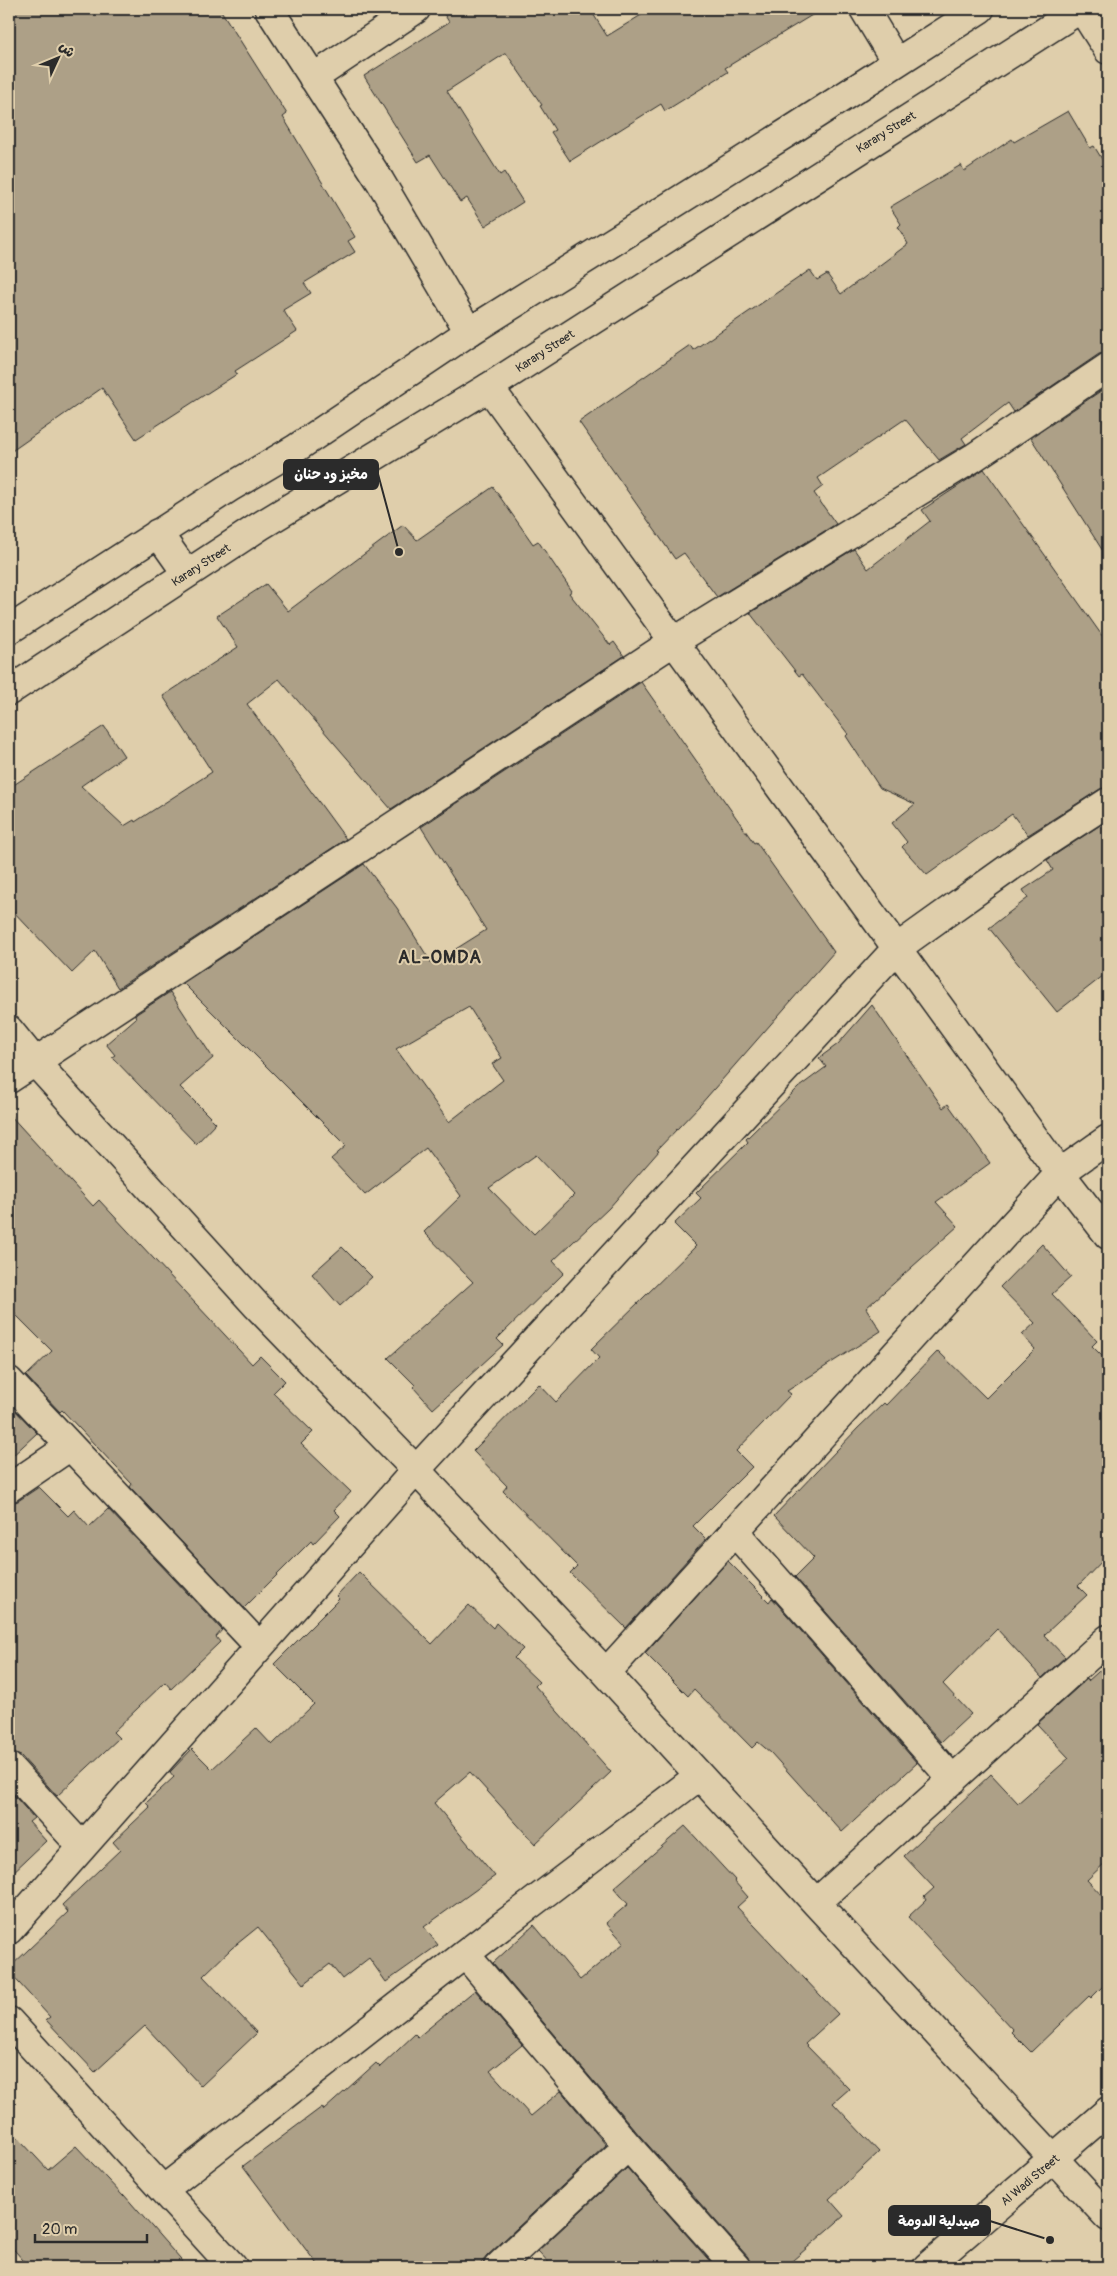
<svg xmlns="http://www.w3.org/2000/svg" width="1117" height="2276" font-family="Pangolin,'Playpen Sans Arabic',sans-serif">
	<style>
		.building { fill: #ada087; stroke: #2b2b2b; fill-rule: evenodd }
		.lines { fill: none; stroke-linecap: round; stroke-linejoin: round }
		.minor-casing { stroke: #2b2b2b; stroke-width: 31 }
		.major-casing { stroke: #2b2b2b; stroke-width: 31 }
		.minor { stroke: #dfceab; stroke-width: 28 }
		.major { stroke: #dfceab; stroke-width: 28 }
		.labels { text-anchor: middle; stroke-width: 4; stroke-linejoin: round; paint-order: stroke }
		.street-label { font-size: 12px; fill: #2b2b2b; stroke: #dfceab }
		.district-label { font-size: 18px; font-weight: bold; letter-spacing: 1px; fill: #2b2b2b; stroke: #dfceab }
		.leader { fill: none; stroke: #2b2b2b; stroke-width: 2 }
		.callout-dot { fill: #2b2b2b; stroke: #dfceab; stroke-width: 2 }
		.callout { fill: #2b2b2b; stroke: #2b2b2b; stroke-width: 2 }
		.callout-label { font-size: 14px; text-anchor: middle; font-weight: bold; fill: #fff }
	</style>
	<rect width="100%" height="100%" fill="#dfceab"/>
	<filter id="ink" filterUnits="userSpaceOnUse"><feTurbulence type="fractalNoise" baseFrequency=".02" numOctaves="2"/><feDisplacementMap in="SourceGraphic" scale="10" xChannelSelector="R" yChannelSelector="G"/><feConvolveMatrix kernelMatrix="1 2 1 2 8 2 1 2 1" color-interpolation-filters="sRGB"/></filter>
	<g filter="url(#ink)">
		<!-- building -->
		<path class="building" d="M9,9h211l67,105 -4,3 72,120 -7,4 7,11 -51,31 7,10 -28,17 14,21 -62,40 2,3 -101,65 -34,-51 -93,65z
			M441,9h149l17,27 44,-27h171l-97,59 3,4 -63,39 -4,-7 -91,57 -19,-29 4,-2 -15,-24 2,-1 -36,-52 -59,38 53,84 4,-3 19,30 -38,24 -18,-28 -7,4 -30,-47 -12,7 -54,-86 85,-54z
			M1068,111l22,37 4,-2 14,23v183l-9,2 -85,58 -6,-9 -46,35 4,6 -27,16 -34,-41 -87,59 5,8 -9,7 22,31 -119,73 -33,-44 -9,6 -96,-137 111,-77 3,5 117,-80 7,10 10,-6 14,20 67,-50 -10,-17 3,-3 -11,-17 71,-42 3,6 48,-32 2,3z
			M1108,386v173l-77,-121z
			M984,469l124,175v143l-8,2 -72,46 -16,-21 -85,61 -25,-28 5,-5 -15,-19 23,-19 -35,-16 -34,-52 2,-2 -46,-60 -3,2 -49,-63 104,-64 14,20 62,-48 -8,-11z
			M493,487l40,57 5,-3 34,50 -3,2 41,52 4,-3 10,14 -233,153 -112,-130 -32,25 99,135 -228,149 -23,-37 -23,22 -63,-66v-119l95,-62 20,30 -43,30 43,40 10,-6 1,2 77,-50 -49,-76 75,-49 -21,-31 49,-32 22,27 115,-86 14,15z
			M641,682l113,161 2,-1 78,110 -134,153 -43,45 2,1 -50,57 -56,53 11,12 -67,66 6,6 -70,64 -20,-22 2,-2 -27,-27 85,-76 -49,-50 37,-36 -35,-48 -61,47 -34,-36 15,-13 -163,-163 181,-119 33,44 35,56 54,-34 -65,-103zM469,1007l33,51 -10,6 11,16 -54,42 -53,-73zM536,1155l38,40 -40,39 -45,-46z
			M1108,820v152l-51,40 -68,-84 39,-30 -5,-8 30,-20 -6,-10z
			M170,992l43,66 -33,29 36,36 -20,21 -84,-87 3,-2 -9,-11 30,-26 -1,-3z
			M872,1005l71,103 5,-4 42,59 -54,39 22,24 -92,82 15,23 -94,60 4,3 -55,57 16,16 -59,59 13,13 -80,89 -56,-55 7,-7 -74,-75 4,-5 -34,-35 66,-67 17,18 43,-44 -8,-9 105,-103 -22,-22 27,-26 -5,-5 52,-51 -2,-3 53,-52 27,-20 -7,-9 19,-14z
			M9,1114l84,92 6,-6 153,164 8,-8 25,25 -12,12 40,39 -12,12 50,48 -17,18 6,6 -27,28 -2,-3 -67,67 -114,-121 2,-3 -70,-74 -2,2 -34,-36 26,-25 -43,-43z
			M1042,1244l29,33 -19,17 45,47 -5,5 16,16v193l-30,31 9,9 -43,40 21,22 -23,21 -45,-49 -54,55 28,30 -30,28 -146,-165 19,-19 -40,-42 84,-88 26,-25 2,2 52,-54 48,47 49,-49 -13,-14 13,-12 -35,-36z
			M342,1247l30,30 -32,29 -28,-32z
			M9,1404l28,29 -28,26z
			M39,1487l29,29 6,-6 15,17 19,-18 114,121 -6,7 4,5 -49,47 -6,-7 -52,50 6,6 -62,58 -36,-40 -12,-4v-248l9,-3z
			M728,1561l41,41 3,-4 145,165 -75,69 -71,-79 -13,-11 -6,6 -58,-59 -6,7 -43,-43z
			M359,1572l73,72 37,-39 24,23 3,-5 27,26 -9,9 25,24 -4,4 76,86 -76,72 -65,-72 -36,31 61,73 -71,51 14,18 -52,37 -17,-24 -27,21 -12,-15 -26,20 -46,-57 -26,21 -29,28 54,57 -56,53 -56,-60 -50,46 -49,-52 4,-3 -41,-45v-4l59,-56 -6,-7 58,-55 -7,-8 37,-35 -4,-4 28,-26 -4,-5 22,-23 20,20 44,-41 16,17 42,-41 -40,-40 65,-65 -3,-3z
			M1108,1663v197l-21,20 21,22v79l-17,17 -2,-2 -58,56 -20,-20 2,-2 -105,-113 18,-17 -2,-3 10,-9 -30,-32 87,-82 27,29 51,-45 -32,-34 50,-45 1,2z
			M9,1790l25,28 -5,4 17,19 -37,35z
			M685,1826l50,54 -1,1 14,16 -11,10 101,107 -33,30 44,45 -16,14 46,49 -50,47 15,17 -59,51h-34l-3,-10 -108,-121 -147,-173 41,-38 46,55 44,-37 -18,-20 22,-19 -14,-16z
			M475,1990l47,55 -32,26 41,45 30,-25 45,54 -119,111 -9,11h-159l-76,-101 79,-59 2,3 52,-47 4,4 35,-33 3,3z
			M9,2128l39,42 28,-24 47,50 1,-1 63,72h-158l-20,-23z
			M627,2168l88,99h-162l-15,-16z"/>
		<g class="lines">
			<defs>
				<path id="minor" d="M269,9l111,172 89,151
					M864,9l32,53
					M1082,9l26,41
					M313,78l103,-69
					M489,387l571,786 48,62
					M9,1030l26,32 222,244 159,164 190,203 210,230 292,314
					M9,1079l664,-437 300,-184 135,-91
					M9,1381l250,265
					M9,1488l60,-41
					M734,1531l219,249
					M606,1673l454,-500 48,-34
					M9,1767l73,80
					M816,1903l292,-264
					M9,1930l407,-460 481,-522 137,-98 74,-48
					M465,1954l163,192 108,121
					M9,2021l224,246
					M163,2190l302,-236 234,-178
					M498,2267l130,-121"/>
				<path id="major" d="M158,533l29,41
					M9,630l220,-142 66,-39 174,-117 321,-201 190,-122
					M9,691l251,-165 229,-139 591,-378
					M927,2267l181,-156"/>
			</defs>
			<!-- minor casing -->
			<use href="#minor" class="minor-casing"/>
			<!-- major casing -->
			<use href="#major" class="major-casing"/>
			<!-- minor -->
			<use href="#minor" class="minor"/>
			<!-- major -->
			<use href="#major" class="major"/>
		</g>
	</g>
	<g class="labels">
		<!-- street labels -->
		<g class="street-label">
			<text transform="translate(886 132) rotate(-32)" y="4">Karary Street</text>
			<text transform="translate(545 351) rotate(-33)" y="4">Karary Street</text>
			<text transform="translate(201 565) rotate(-33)" y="4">Karary Street</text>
			<text transform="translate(1030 2180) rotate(-40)" y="4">Al Wadi Street</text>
		</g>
		<!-- district labels -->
		<g class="district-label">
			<text x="440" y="963">AL-OMDA</text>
		</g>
	</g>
	<!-- callouts -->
	<path class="leader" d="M399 552L378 474M1050 2240L990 2221"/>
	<g class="callout-dot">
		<circle cx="399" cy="552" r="5"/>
		<circle cx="1050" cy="2240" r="5"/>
	</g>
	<g class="callout">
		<rect x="284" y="460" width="94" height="29" rx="5"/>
		<rect x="889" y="2206" width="101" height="29" rx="5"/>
	</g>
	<g class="callout-label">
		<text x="331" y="479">مخبز ود حنان</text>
		<text x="939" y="2226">صيدلية الدومة</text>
	</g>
	<!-- margin -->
	<rect width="1117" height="2276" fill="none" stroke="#dfceab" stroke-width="30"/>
	<rect x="15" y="15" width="1087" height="2246" fill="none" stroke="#2b2b2b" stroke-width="2" filter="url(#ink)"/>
	<!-- north arrow -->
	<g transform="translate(58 58) rotate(46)" stroke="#dfceab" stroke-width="4" paint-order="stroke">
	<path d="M0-4L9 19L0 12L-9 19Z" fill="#2b2b2b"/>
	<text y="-8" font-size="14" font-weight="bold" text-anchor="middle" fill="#2b2b2b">ش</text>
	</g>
	<!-- scale -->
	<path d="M35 2234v8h112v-8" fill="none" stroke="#2b2b2b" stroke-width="2.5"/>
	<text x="42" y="2234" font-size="15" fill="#2b2b2b" stroke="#dfceab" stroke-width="4" paint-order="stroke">20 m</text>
</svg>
